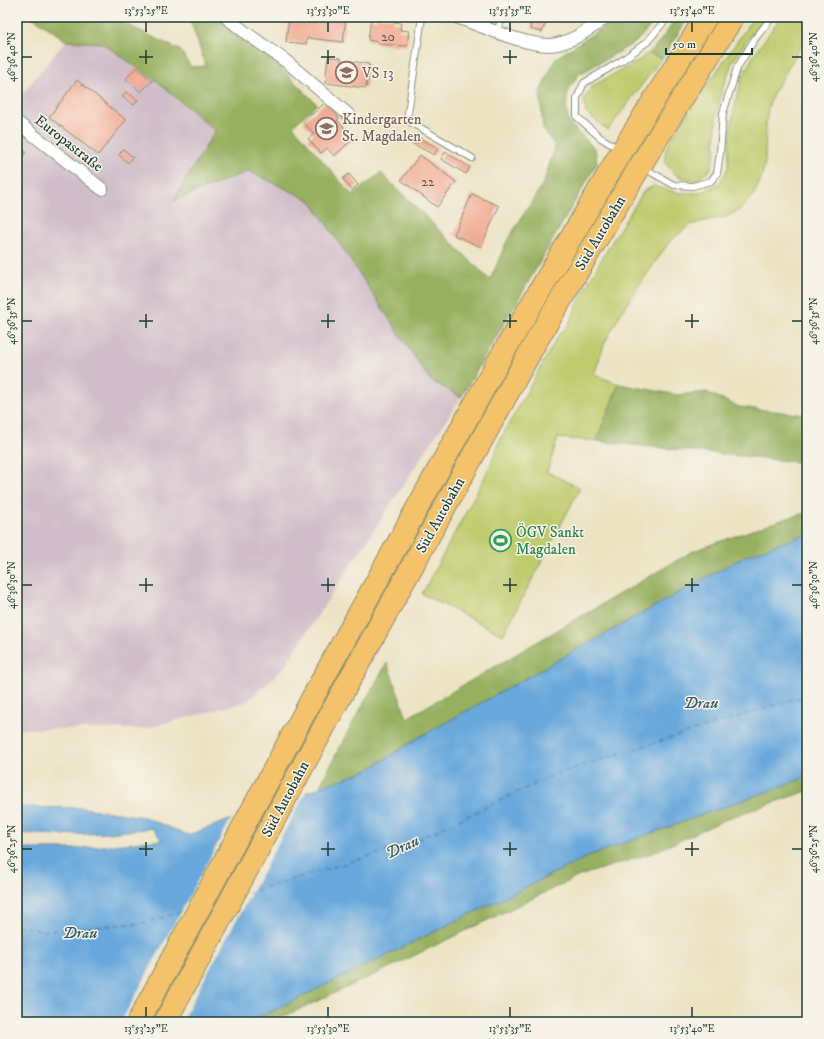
<svg xmlns="http://www.w3.org/2000/svg" width="824" height="1039" font-family="'IM FELL DW Pica',serif">
	<style>
		.industrial { fill: #d1bdc9 }
		.green { fill: #bfcc6e; stroke: #6f8451 }
		.forest { fill: #97b061; stroke: #5b764a }
		.water { fill: #69a8dc; stroke: #447288 }
		.pier { fill: #ede3c4 }
		.lines { fill: none; stroke-linecap: round; stroke-linejoin: round }
		.ferry { stroke: #355d66; stroke-width: 1; stroke-dasharray: 5 4; stroke-linecap: butt }
		.building { fill: #f1a991 }
		.service-casing { stroke: #86907c; stroke-width: 8 }
		.minor-casing { stroke: #86907c; stroke-width: 14 }
		.motorway-casing { stroke: #86907c; stroke-width: 24 }
		.service { stroke: #fff; stroke-width: 6 }
		.minor { stroke: #fff; stroke-width: 12 }
		.motorway { stroke: #f3c26a; stroke-width: 22 }
		.ticks { fill: none; stroke: #1f3d34; stroke-width: 1.5 }
		.labels { text-anchor: middle; stroke-width: 3; stroke-linejoin: round; paint-order: stroke }
		.number-label { font-size: 13px; fill: #54584b }
		.education-label { font-size: 15px; fill: #785e54; stroke: #f7f3e8; text-anchor: start }
		.street-label { font-size: 15px; fill: #1f3d34; stroke: #f7f3e8 }
		.leisure-label { font-size: 15px; fill: #27864d; stroke: #f7f3e8; text-anchor: start }
		.water-label { font-size: 16px; font-style: italic; fill: #355d66; stroke: #f7f3e8 }
		.neatline { fill: none; stroke: #1f3d34; stroke-width: 1.5 }
		.ticks-label { font-size: 10px; text-anchor: middle; fill: #1f3d34 }
	</style>
	<rect width="100%" height="100%" fill="#f7f3e8"/>
	<filter id="ink" filterUnits="userSpaceOnUse"><feTurbulence type="fractalNoise" baseFrequency=".025" numOctaves="2"/><feDisplacementMap in="SourceGraphic" scale="8" xChannelSelector="R" yChannelSelector="G"/><feConvolveMatrix kernelMatrix="1 2 1 2 8 2 1 2 1" color-interpolation-filters="sRGB"/></filter>
	<filter id="wash" filterUnits="userSpaceOnUse"><feTurbulence type="fractalNoise" baseFrequency=".012" numOctaves="4" result="noise"/><feDisplacementMap in="SourceGraphic" scale="16" xChannelSelector="R" yChannelSelector="G"/><feGaussianBlur stdDeviation="0.9" result="paint"/><feColorMatrix in="noise" values="0 0 0 0 0 0 0 0 0 0 0 0 0 0 0 0 0 1.4 0 .05"/><feComposite in="paint" operator="in"/></filter>
	<g filter="url(#wash)">
		<rect width="100%" height="100%" fill="#ede3c4"/>
		<!-- industrial -->
		<path class="industrial" d="M66,41l36,2 56,39 57,50 -42,69 76,-30 62,30 119,179 31,17 -179,273 -36,32 -102,27h-127v-629z"/>
		<!-- green -->
		<path class="green" d="M754,17h10l-19,26 -13,20 -10,27 -6,26 -1,39 -5,15 -14,11 -19,-5 -13,-14 2,-13 7,-14z
			M781,17h26v19l-34,58 -5,14 -2,16 -1,38 -3,14 -8,18 -13,15 -15,8 -18,3 -18,5 -20,16 -35,50 -14,22 -16,29 -11,33 25,9 -23,57 -38,-3 -11,34 33,16 -77,147 -81,-41 67,-125 11,-29 59,-106c11,-6 14,-20 19,-31 19,-39 43,-76 66,-112l9,-5 26,7h21l20,-10 8,-15 2,-37 7,-35 5,-17 11,-23z
			M648,53l14,5 -54,72 -22,-17 -2,-13 8,-14 45,-24z"/>
		<!-- forest -->
		<path class="forest" d="M32,17h83l11,7 54,26 11,17 15,-1 -17,-49h32l50,42 46,45 -24,22 59,69 29,-22 109,107 17,-39 37,-59 11,-36 -12,-17 -3,-37 16,-34 63,-41h39l-22,25 -58,33 -10,16 -2,17 3,15 26,26 2,14 -82,142 -54,92 -31,-17 -119,-179 -62,-30 -76,30 42,-70 -57,-49 -56,-39 -36,-2 -16,-12z
			M676,17h13l-27,41 -14,-5c12,-10 20,-22 28,-36z
			M619,384l59,11 28,-3 33,15 68,8v48l-211,-22z
			M807,512v22l-60,21 -329,183 -50,32 -49,18 29,-57 39,-68 20,55 286,-167 85,-30z
			M807,777v14l-76,26 -79,36 -73,23 -201,97 -106,49h-37l23,-4 333,-163z"/>
		<!-- water -->
		<path class="water" d="M807,534v243l-216,78 -333,163 -23,4h-218v-173h56l89,-9 -10,-12 -42,5 -51,2 -42,-2v-26l67,1 60,9 44,18 180,-65 50,-32 329,-183z"/>
		<!-- pier -->
		<path class="pier" d="M307,790l-126,232h-60l111,-205z"/>
		<g class="lines">
			<!-- ferry -->
			<path class="ferry" d="M246,893l158,-47 152,-72 251,-79
				M17,925l24,6 103,-8 41,-12"/>
		</g>
		<g id="blocks">
			<!-- building -->
			<path class="building" d="M289,17h57l-3,25 -36,-4 -1,6 -20,-2z
				M377,17l16,1v4l8,1 -1,7 9,1 -2,15 -29,-2v-2l-10,-2 3,-21 6,1z
				M532,17h16l-6,15 -12,-3z
				M328,57l13,1v5l8,1 1,-3 19,3 -3,24 -41,-5z
				M136,67l16,14 -11,11 -15,-13z
				M77,80l49,40 -28,35 -49,-38z
				M126,92l12,8 -4,5 -12,-8z
				M326,102l13,16 -2,2 17,18 -20,18 -7,-8 -6,5 -13,-14 6,-5 -11,-12z
				M416,136l22,12 -4,7 -22,-12z
				M17,144l9,8 -9,12z
				M123,149l10,8 -5,6 -9,-8z
				M445,152l25,15 -4,7 -25,-15z
				M420,155l36,27 -19,25 -36,-27z
				M349,174l9,11 -6,5 -9,-11z
				M472,194l27,12 -18,41 -27,-12z"/>
		</g>
	</g>
	<g filter="url(#ink)">
		<use href="#blocks" fill-opacity="0" stroke="#86907c" stroke-width="1"/>
		<g class="lines">
			<defs>
				<path id="service" d="M422,17l-15,103 65,38
					M497,33l5,-16
					M619,149l-18,-11 -24,-21v-19l7,-15 37,-22 26,-19 21,-25
					M642,167l32,18 19,1 18,-5 6,-8 3,-20 3,-40 14,-45 17,-28 18,-23"/>
				<path id="minor" d="M226,17l20,16 41,29 63,54
					M456,17c28,9 63,27 93,28 19,0 43,-17 57,-28
					M17,122l85,67"/>
				<path id="motorway" d="M138,1022l182,-338 183,-331 119,-202 84,-134
					M165,1022l174,-323 195,-354 106,-179 93,-149"/>
			</defs>
			<!-- service casing -->
			<use href="#service" class="service-casing"/>
			<!-- minor casing -->
			<use href="#minor" class="minor-casing"/>
			<!-- motorway casing -->
			<use href="#motorway" class="motorway-casing"/>
			<!-- service -->
			<use href="#service" class="service"/>
			<!-- minor -->
			<use href="#minor" class="minor"/>
			<!-- motorway -->
			<use href="#motorway" class="motorway"/>
		</g>
	</g>
	<!-- ticks -->
	<path class="ticks" d="M146,22v10M328,22v10M510,22v10M692,22v10M146,50v14M328,50v14M510,50v14M22,57h10M139,57h14M321,57h14M503,57h14M792,57h10M146,314v14M328,314v14M510,314v14M692,314v14M22,321h10M139,321h14M321,321h14M503,321h14M685,321h14M792,321h10M146,578v14M328,578v14M510,578v14M692,578v14M22,585h10M139,585h14M321,585h14M503,585h14M685,585h14M792,585h10M146,842v14M328,842v14M510,842v14M692,842v14M22,849h10M139,849h14M321,849h14M503,849h14M685,849h14M792,849h10M146,1007v10M328,1007v10M510,1007v10M692,1007v10"/>
	<!-- icons -->
	<defs>
		<symbol id="school-ring" viewBox="-11 -11 22 22"><circle r="9.5" fill="#f7f3e8" stroke="#8d6e63" stroke-width="1.5"/><path d="M0-5L7-2L0 1L-7-2ZM-4 1L0 2.5L4 1V4Q0 6-4 4Z" fill="#8d6e63"/></symbol>
		<symbol id="stadium-ring" viewBox="-11 -11 22 22"><circle r="9.5" fill="#f7f3e8" stroke="#2e9e5b" stroke-width="1.5"/><path d="M0-5a6.5 5 0 1 0 0 10a6.5 5 0 1 0 0-10ZM-3.5-1.8h7v3.6h-7Z" fill="#2e9e5b"/></symbol>
	</defs>
	<g fill-rule="evenodd">
		<use href="#school-ring" x="334" y="60" width="25" height="25"/>
		<use href="#school-ring" x="314" y="116" width="25" height="25"/>
		<use href="#stadium-ring" x="488" y="528" width="25" height="25"/>
	</g>
	<g class="labels">
		<!-- number labels -->
		<g class="number-label">
			<text x="388" y="41">20</text>
			<text x="428" y="186">22</text>
		</g>
		<!-- education labels -->
		<g class="education-label">
			<text x="362" y="78">VS 13</text>
			<text x="342" y="124">Kindergarten<tspan x="342" dy="17">St. Magdalen</tspan></text>
		</g>
		<!-- street labels -->
		<g class="street-label">
			<text transform="translate(69 143) rotate(38)" y="5">Europastraße</text>
			<text transform="translate(600 233) rotate(-59)" y="5">Süd Autobahn</text>
			<text transform="translate(440 515) rotate(-61)" y="5">Süd Autobahn</text>
			<text transform="translate(285 799) rotate(-62)" y="5">Süd Autobahn</text>
		</g>
		<!-- leisure labels -->
		<g class="leisure-label">
			<text x="516" y="537">ÖGV Sankt<tspan x="516" dy="17">Magdalen</tspan></text>
		</g>
		<!-- water labels -->
		<g class="water-label">
			<text x="701" y="708">Drau</text>
			<text transform="translate(402 846) rotate(-25)" y="6">Drau</text>
			<text x="80" y="938">Drau</text>
		</g>
	</g>
	<!-- margin -->
	<rect width="824" height="1039" fill="none" stroke="#f7f3e8" stroke-width="44"/>
	<!-- scale -->
	<path d="M666 48v6h86v-6" fill="none" stroke="#1f3d34" stroke-width="2"/>
	<text x="672" y="48" font-size="12" fill="#1f3d34" stroke="#f7f3e8" stroke-width="3" paint-order="stroke">50 m</text>
	<rect x="22" y="22" width="780" height="995" class="neatline"/>
	<g class="ticks-label">
		<text x="146" y="14">13°53'25"E</text>
		<text x="328" y="14">13°53'30"E</text>
		<text x="510" y="14">13°53'35"E</text>
		<text x="692" y="14">13°53'40"E</text>
		<text transform="translate(11 57) rotate(-90)" y="4">46°36'40"N</text>
		<text transform="translate(813 57) rotate(-90)" y="4">46°36'40"N</text>
		<text transform="translate(11 321) rotate(-90)" y="4">46°36'35"N</text>
		<text transform="translate(813 321) rotate(-90)" y="4">46°36'35"N</text>
		<text transform="translate(11 585) rotate(-90)" y="4">46°36'30"N</text>
		<text transform="translate(813 585) rotate(-90)" y="4">46°36'30"N</text>
		<text transform="translate(11 849) rotate(-90)" y="4">46°36'25"N</text>
		<text transform="translate(813 849) rotate(-90)" y="4">46°36'25"N</text>
		<text x="146" y="1032">13°53'25"E</text>
		<text x="328" y="1032">13°53'30"E</text>
		<text x="510" y="1032">13°53'35"E</text>
		<text x="692" y="1032">13°53'40"E</text>
	</g>
</svg>
